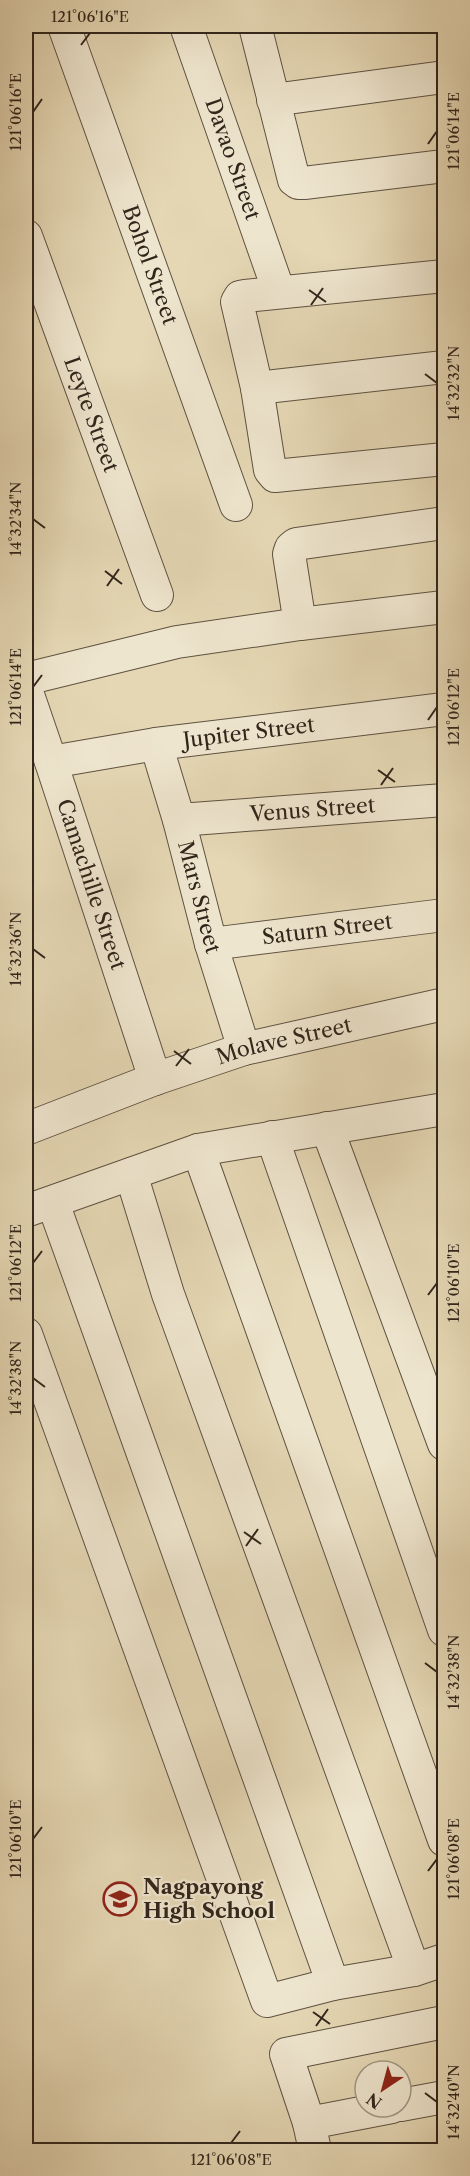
<svg xmlns="http://www.w3.org/2000/svg" width="470" height="2176" font-family="'Libre Caslon Text',serif">
	<style>
		.lines { fill: none; stroke-linecap: round; stroke-linejoin: round }
		.street-casing { stroke: #5e5241; stroke-width: 34 }
		.street { stroke: #eee5ce; stroke-width: 32 }
		.ticks { fill: none; stroke: #31251b; stroke-width: 2 }
		.labels { text-anchor: middle; stroke-width: 4.5; stroke-linejoin: round; paint-order: stroke }
		.street-label { font-size: 21px; fill: #31251b; stroke: #eee5ce }
		.poi-label { font-size: 21px; font-weight: bold; fill: #31251b; stroke: #eee5ce; text-anchor: start }
		.neatline { fill: none; stroke: #31251b; stroke-width: 2 }
		.ticks-label { font-size: 15px; text-anchor: middle; fill: #31251b }
	</style>
	<rect width="100%" height="100%" fill="#e5d7b4"/>
	<filter id="stains"><feTurbulence type="fractalNoise" baseFrequency=".00333" numOctaves="4"/><feColorMatrix values="0 0 0 0 .2 0 0 0 0 .09 0 0 0 0 .02 0 0 0 .5 -.17"/></filter>
	<radialGradient id="worn" r=".72"><stop offset=".6" stop-color="#630" stop-opacity="0"/><stop offset="1" stop-color="#630" stop-opacity=".3"/></radialGradient>
	<g class="lines">
		<defs>
			<g id="street">
				<path id="s1" d="M64,26l172,479"/>
				<path id="s2" d="M186,26l93,266"/>
				<path d="M255,26l39,154 4,3h6l140,-17"/>
				<path d="M273,100l171,-23"/>
				<path id="s3" d="M26,236l131,359"/>
				<path d="M444,276l-199,20 -5,1 -3,5 20,86 13,82 5,6 169,-17"/>
				<path d="M257,388l187,-21"/>
				<path d="M300,624l-11,-70 2,-6 5,-4 148,-21"/>
				<path d="M26,679l151,-37 123,-18 144,-17"/>
				<path id="s4" d="M26,689l25,73 104,317"/>
				<path id="s5" d="M156,744l23,76 32,124 33,105"/>
				<path id="s6" d="M51,762l105,-18 288,-35"/>
				<path id="s7" d="M179,820l265,-20"/>
				<path id="s8" d="M211,944l233,-29"/>
				<path d="M327,1128l117,316"/>
				<path id="s9" d="M26,1129l129,-50 89,-30 200,-45"/>
				<path d="M272,1137l172,493"/>
				<path d="M198,1150l246,690"/>
				<path d="M131,1174l37,120 246,676"/>
				<path d="M53,1203l280,781"/>
				<path d="M26,1211l172,-61 246,-41"/>
				<path d="M26,1334l241,667 66,-17 81,-14 30,-10"/>
				<path d="M401,2105l43,-8"/>
				<path d="M309,2123l83,-16"/>
				<path d="M315,2150l-6,-27 -23,-69 158,-32"/>
			</g>
		</defs>
		<!-- street casing -->
		<use href="#street" class="street-casing"/>
		<!-- street -->
		<use href="#street" class="street"/>
	</g>
	<!-- ticks -->
	<path class="ticks" d="M81,45l9,-12M33,112l9,-13M428,144l9,-13M309,290l17,12M311,305l12,-17M425,374l12,9M33,519l12,9M105,571l17,13M107,586l12,-17M33,687l9,-12M428,720l9,-13M378,770l17,12M381,785l12,-17M33,949l12,9M174,1051l17,13M176,1066l13,-17M33,1263l9,-12M428,1295l9,-12M33,1378l12,9M244,1532l17,12M246,1546l12,-17M425,1663l12,9M33,1839l9,-12M428,1871l9,-12M313,2012l17,12M316,2026l12,-17M425,2093l12,9M231,2143l9,-12"/>
	<!-- icons -->
	<defs>
		<symbol id="school-ring" viewBox="-11 -11 22 22"><circle r="9.5" fill="#eee5ce" stroke="#8f2418" stroke-width="1.5"/><path d="M0-5L7-2L0 1L-7-2ZM-4 1L0 2.5L4 1V4Q0 6-4 4Z" fill="#8f2418"/></symbol>
	</defs>
	<g fill-rule="evenodd">
		<use href="#school-ring" x="101" y="1880" width="38" height="38"/>
	</g>
	<g class="labels">
		<!-- street labels -->
		<g class="street-label">
			<text dy="7" stroke="none"><textPath href="#s2" startOffset="141">Davao Street</textPath></text>
			<text dy="7" stroke="none"><textPath href="#s1" startOffset="254">Bohol Street</textPath></text>
			<text dy="7" stroke="none"><textPath href="#s3" startOffset="190">Leyte Street</textPath></text>
			<text dy="7" stroke="none"><textPath href="#s6" startOffset="200">Jupiter Street</textPath></text>
			<text dy="7" stroke="none"><textPath href="#s7" startOffset="134">Venus Street</textPath></text>
			<text dy="7" stroke="none"><textPath href="#s4" startOffset="206">Camachille Street</textPath></text>
			<text dy="7" stroke="none"><textPath href="#s5" startOffset="159">Mars Street</textPath></text>
			<text dy="7" stroke="none"><textPath href="#s8" startOffset="117">Saturn Street</textPath></text>
			<text dy="7" stroke="none"><textPath href="#s9" startOffset="273">Molave Street</textPath></text>
		</g>
		<!-- poi labels -->
		<g class="poi-label">
			<text x="143" y="1894">Nagpayong<tspan x="143" dy="24">High School</tspan></text>
		</g>
	</g>
	<!-- margin -->
	<rect width="470" height="2176" fill="none" stroke="#e5d7b4" stroke-width="66"/>
	<!-- north arrow -->
	<g transform="translate(383 2089) rotate(216)"><circle r="28" fill="#eee5ce" stroke="#a29886" stroke-width="1.5"/>
	<path d="M0-4.5L10 22L0 15L-10 22Z" fill="#8f2418"/>
	<text y="-9" font-size="16" font-weight="bold" text-anchor="middle" fill="#31251b">N</text>
	</g>
	<rect x="33" y="33" width="404" height="2110" class="neatline"/>
	<g class="ticks-label">
		<text x="90" y="22">121°06'16"E</text>
		<text transform="translate(16 112) rotate(-90)" y="5">121°06'16"E</text>
		<text transform="translate(454 131) rotate(-90)" y="5">121°06'14"E</text>
		<text transform="translate(454 383) rotate(-90)" y="5">14°32'32"N</text>
		<text transform="translate(16 519) rotate(-90)" y="5">14°32'34"N</text>
		<text transform="translate(16 687) rotate(-90)" y="5">121°06'14"E</text>
		<text transform="translate(454 707) rotate(-90)" y="5">121°06'12"E</text>
		<text transform="translate(16 949) rotate(-90)" y="5">14°32'36"N</text>
		<text transform="translate(16 1263) rotate(-90)" y="5">121°06'12"E</text>
		<text transform="translate(454 1283) rotate(-90)" y="5">121°06'10"E</text>
		<text transform="translate(16 1378) rotate(-90)" y="5">14°32'38"N</text>
		<text transform="translate(454 1672) rotate(-90)" y="5">14°32'38"N</text>
		<text transform="translate(16 1839) rotate(-90)" y="5">121°06'10"E</text>
		<text transform="translate(454 1859) rotate(-90)" y="5">121°06'08"E</text>
		<text transform="translate(454 2102) rotate(-90)" y="5">14°32'40"N</text>
		<text x="231" y="2165">121°06'08"E</text>
	</g>
	<rect width="100%" height="100%" filter="url(#stains)"/>
	<rect width="100%" height="100%" fill="url(#worn)"/>
</svg>
